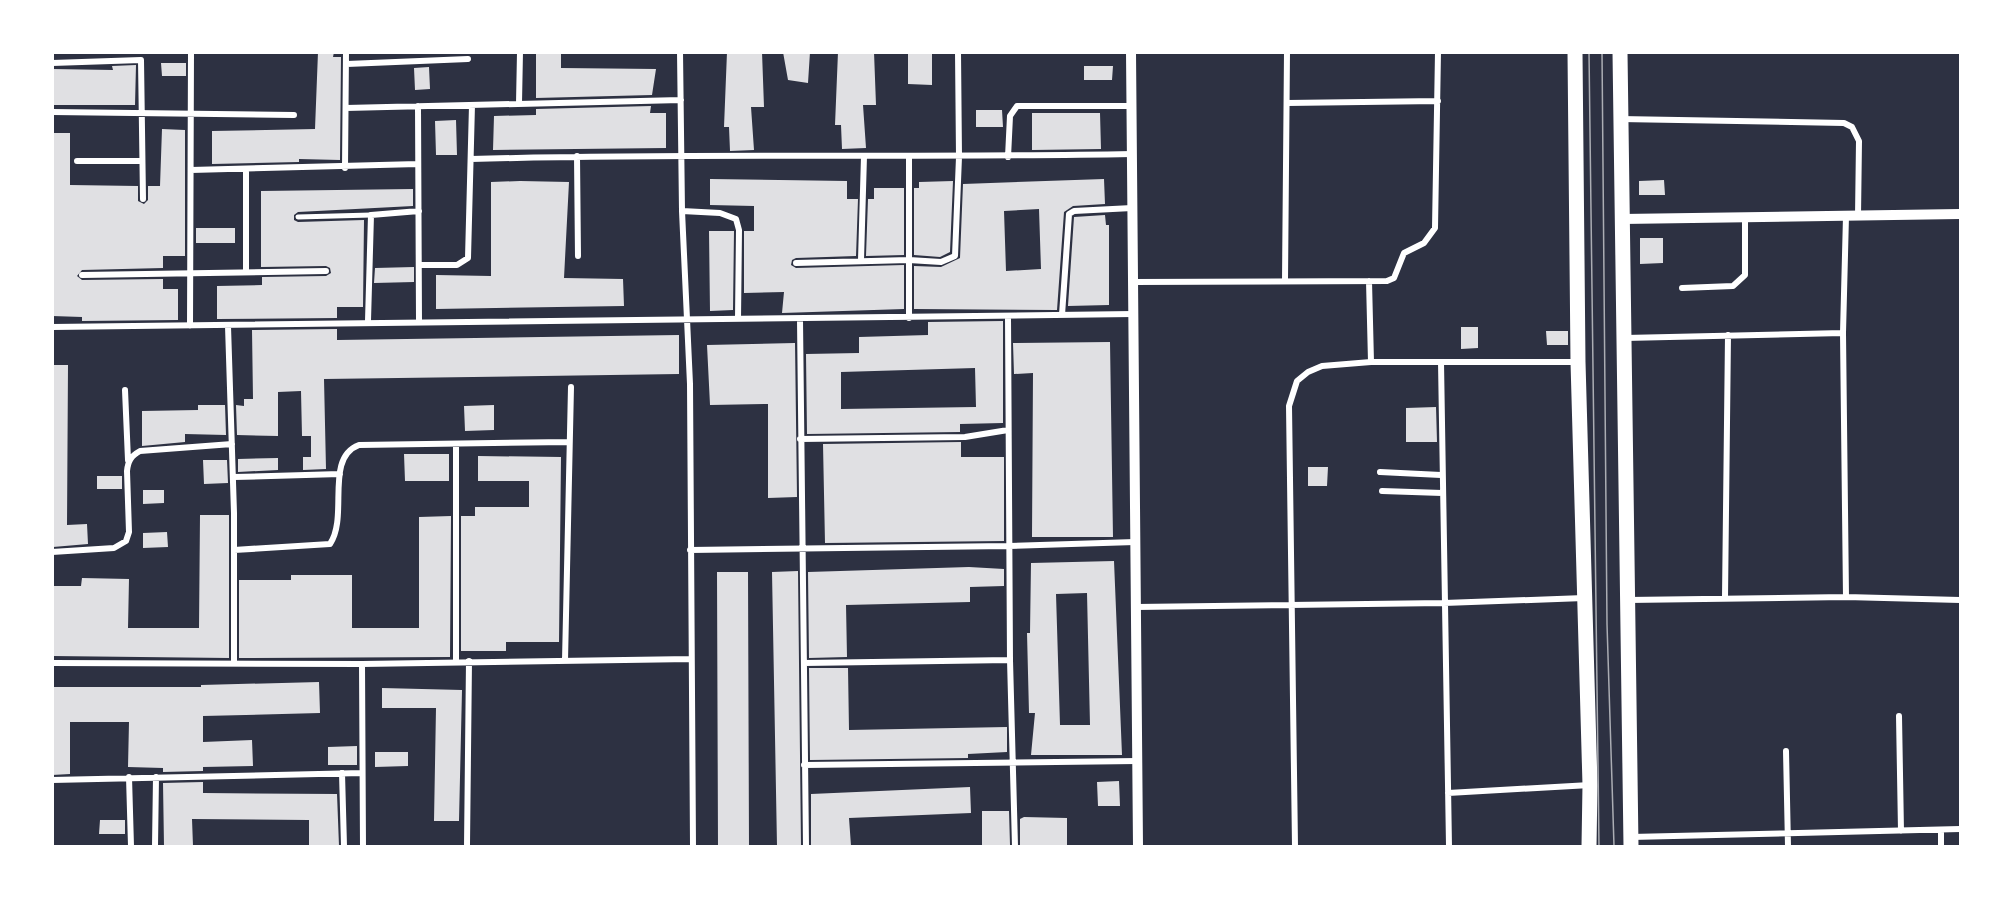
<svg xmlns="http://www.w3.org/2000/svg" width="2013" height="899" font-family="Lato,sans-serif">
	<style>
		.building { fill: #e0e0e3; fill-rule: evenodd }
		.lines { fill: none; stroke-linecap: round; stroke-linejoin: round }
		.pedestrian { stroke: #fff; stroke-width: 5 }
		.minor { stroke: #fff; stroke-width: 6 }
		.tertiary { stroke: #fff; stroke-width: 10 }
		.primary { stroke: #fff; stroke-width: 15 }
		.tram { stroke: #abadb3; stroke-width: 1.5 }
	</style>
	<rect width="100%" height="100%" fill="#2d3142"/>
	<!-- building -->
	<path class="building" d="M318,52h16l-1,5h8l-1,103 -41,-1v3l-87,2v-33l103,-2z
		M536,52h25v16l95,1 -4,26 -116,3z
		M727,52h35l2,55h-13l3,43 -24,1 -1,-24h-5z
		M783,52h27l-2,31 -20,-3z
		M838,52h36l2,53h-13l3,43 -24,1 -1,-24h-6z
		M908,52h24v33l-24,-1z
		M161,63h25v13h-24z
		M136,65l-1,40h-83v-36l61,1 -1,-4z
		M1084,66h29l-1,14h-28z
		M429,67l1,22 -15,1 -1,-22z
		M651,106l-1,7h16v35l-173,2 1,-34 42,-1v-6z
		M976,110h26l1,17h-27z
		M1032,113h68l1,36 -69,1z
		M456,120l1,35h-21l-1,-34z
		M162,129l23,1v126h-22v12l-81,2 -5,6 5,4 81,-1v10h15v31l-96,1v-4l-30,-1v-183h18v52l68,1v15l6,3 4,-4v-14h12z
		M710,179l137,2v18h11l-2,57 -60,2 -4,2 -1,5 5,3 108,-3v44l-122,4 2,-21 -40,1v-62h10v-25l-44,-1z
		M1104,179l1,25 -32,2 -9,6 -7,98 -143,-1v-43l27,1 19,-9 3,-74zM1039,209l2,60 -35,2 -2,-60z
		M1664,180l1,15h-26v-14z
		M520,181l49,1 -5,96 59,1 1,27 -188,3v-34l55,1v-94z
		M953,181l-3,71 -10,5 -26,-2v-67h5v-6z
		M874,188h30v67l-38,1 2,-57h6z
		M413,189v17l-115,6 -4,3v5l4,2 66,-2 -1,87h-26v11l-120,1v-33l45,-1v-8l64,-1 5,-3 -1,-5 -4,-2 -65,1v-76z
		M1105,215l1,10h3v80l-41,1 6,-89z
		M196,228h39v15h-39z
		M709,231h25l-1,79 -23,1z
		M1640,238h23v25l-23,1z
		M414,267v15l-40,1 1,-15z
		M1003,321v102l-43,1v8l-153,2 -1,-80 53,-1v-16l69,-2v-13zM975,368l1,39 -135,2v-37z
		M1461,327h17v21l-17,1z
		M337,329v11l342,-5v39l-355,5 2,90 -23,1v-13h8v-21h-9l-1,-45 -23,1v44l-41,-1 -1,-30 8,1v-7h9l-1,-69z
		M1546,331h22v14h-21z
		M1110,342l3,195h-81l1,-164 -19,1 -1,-31z
		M795,343l2,154 -29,1v-94l-58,1 -3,-60z
		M52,365h16l-1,160 20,-1 1,20 -35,3z
		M198,405h27l1,30 -41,-1v8l-43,4v-35l56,-1z
		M494,405v25l-29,1 -1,-25z
		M1436,407l1,35h-31v-34z
		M961,442v15h43v84l-179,2 -2,-99z
		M404,454h45v27h-44z
		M478,456l83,1 -2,185h-53v9h-45v-135h14v-9h54v-26h-51z
		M278,458v12l-40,2v-13z
		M203,460h24l1,23 -24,1z
		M1308,467h20l-1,19h-19z
		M97,476h25v13h-25z
		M143,490h21v13l-21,1z
		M200,515h29v143l-177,-2v-70h29l1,-8 47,1 -1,49h71z
		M451,516l-1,141 -211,1v-78h52v-5h61v53h67v-111z
		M167,532l1,15 -25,1v-15z
		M1114,561l8,194h-91l4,-42h-6l-2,-80h3l1,-70zM1087,593l3,132h-30l-4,-131z
		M969,567l35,2v17l-34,1v15l-124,3 1,52 -38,1 -1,-86z
		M798,571l3,275h-24l-5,-274z
		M717,572h31l1,274h-31z
		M809,668h39l1,62 158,-3v25l-39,2v4l-158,2z
		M319,682l1,31 -117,3v26l49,-2 1,26 -50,1v4l-40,1v-4l-35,-1 1,-45h-59v52l-18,1v-88h149v-2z
		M382,688l80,2 -3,131h-25l2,-113h-54z
		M357,746v19h-29v-18z
		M375,752h33v14l-33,1z
		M1119,781l1,25h-22l-1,-24z
		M203,782v11l134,1 2,52h-30v-26l-117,-1 1,27h-29l-1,-63z
		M970,787l1,26 -122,5 2,28h-40v-52z
		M982,811h27l1,34 -28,1z
		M1024,817l43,1v28l-47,-1v-26z
		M100,820h25v14h-26z"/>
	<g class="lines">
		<!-- pedestrian -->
		<path class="pedestrian" d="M298,217l73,-2"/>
		<!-- minor -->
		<path class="minor" d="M680,52l2,159 8,173 3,462
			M52,63l89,-3 2,139
			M347,64l121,-5
			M519,103l1,-51
			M1287,103l151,-2
			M418,106l1,215
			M346,108l335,-8
			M52,112l242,3
			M1620,119l224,4 8,4 7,14 -1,75
			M577,156l1,100
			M909,157v161
			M1008,157l2,-41 7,-10h114
			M471,159c220,-6 441,-1 661,-5
			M77,161h64
			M345,168l1,-116
			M191,170l227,-6
			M682,211l38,2 16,6 3,11 -1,89
			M1846,216l-3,117 3,264
			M861,260l3,-104
			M796,263l113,-3 32,2 14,-6 4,-99 -1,-105
			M419,265h38l11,-7 4,-153
			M246,271v-102
			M82,275l244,-4
			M1285,281l2,-229
			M1369,281l2,81
			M1133,282l254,-1 7,-3 10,-25 20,-10 11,-15 3,-176
			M1682,288l51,-2 12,-11v-58
			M1062,315l7,-101 5,-3 58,-3
			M1008,316l2,344 5,186
			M800,320l6,526
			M368,321l3,-106 48,-4
			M190,326l1,-274
			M228,326l6,187v150
			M52,327l1081,-13
			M1625,338l218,-5
			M1441,362l8,484
			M125,390l3,70
			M800,439l165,-2 43,-7
			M456,445v216
			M1380,472l61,3
			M234,477l106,-3
			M1382,491l60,2
			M234,550l96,-6c19,-28 -6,-86 29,-99l210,-3
			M690,550l319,-4 126,-4
			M52,552l62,-4 12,-7 3,-9 -2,-61c1,-10 4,-15 13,-20l92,-7
			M1725,598l3,-263
			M1628,600l218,-3 114,3
			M1136,607l308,-4 140,-5
			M565,661l6,-274
			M52,663l310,1 329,-5
			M804,663l206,-3
			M362,664l1,182
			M1899,716l2,115
			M1786,751l2,95
			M804,765l333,-4
			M342,773l2,73
			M129,777l2,69
			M52,780l310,-7
			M1448,793l142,-8
			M1941,830v16
			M1631,837l329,-8
			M155,846l1,-69
			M467,846l2,-185
			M1295,846l-6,-440 8,-25 11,-9 14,-6 49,-4h206"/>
		<!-- tertiary -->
		<path class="tertiary" d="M1131,52l7,794
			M1622,219l338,-5"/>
		<!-- primary -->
		<path class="primary" d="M1575,52l3,310 12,423 -1,61
			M1620,52l11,794"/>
		<!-- tram -->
		<path class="tram" d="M1589,52l10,794
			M1602,52l5,572 7,222"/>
	</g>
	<!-- border -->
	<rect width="2013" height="899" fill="none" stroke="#ffffff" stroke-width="108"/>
</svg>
